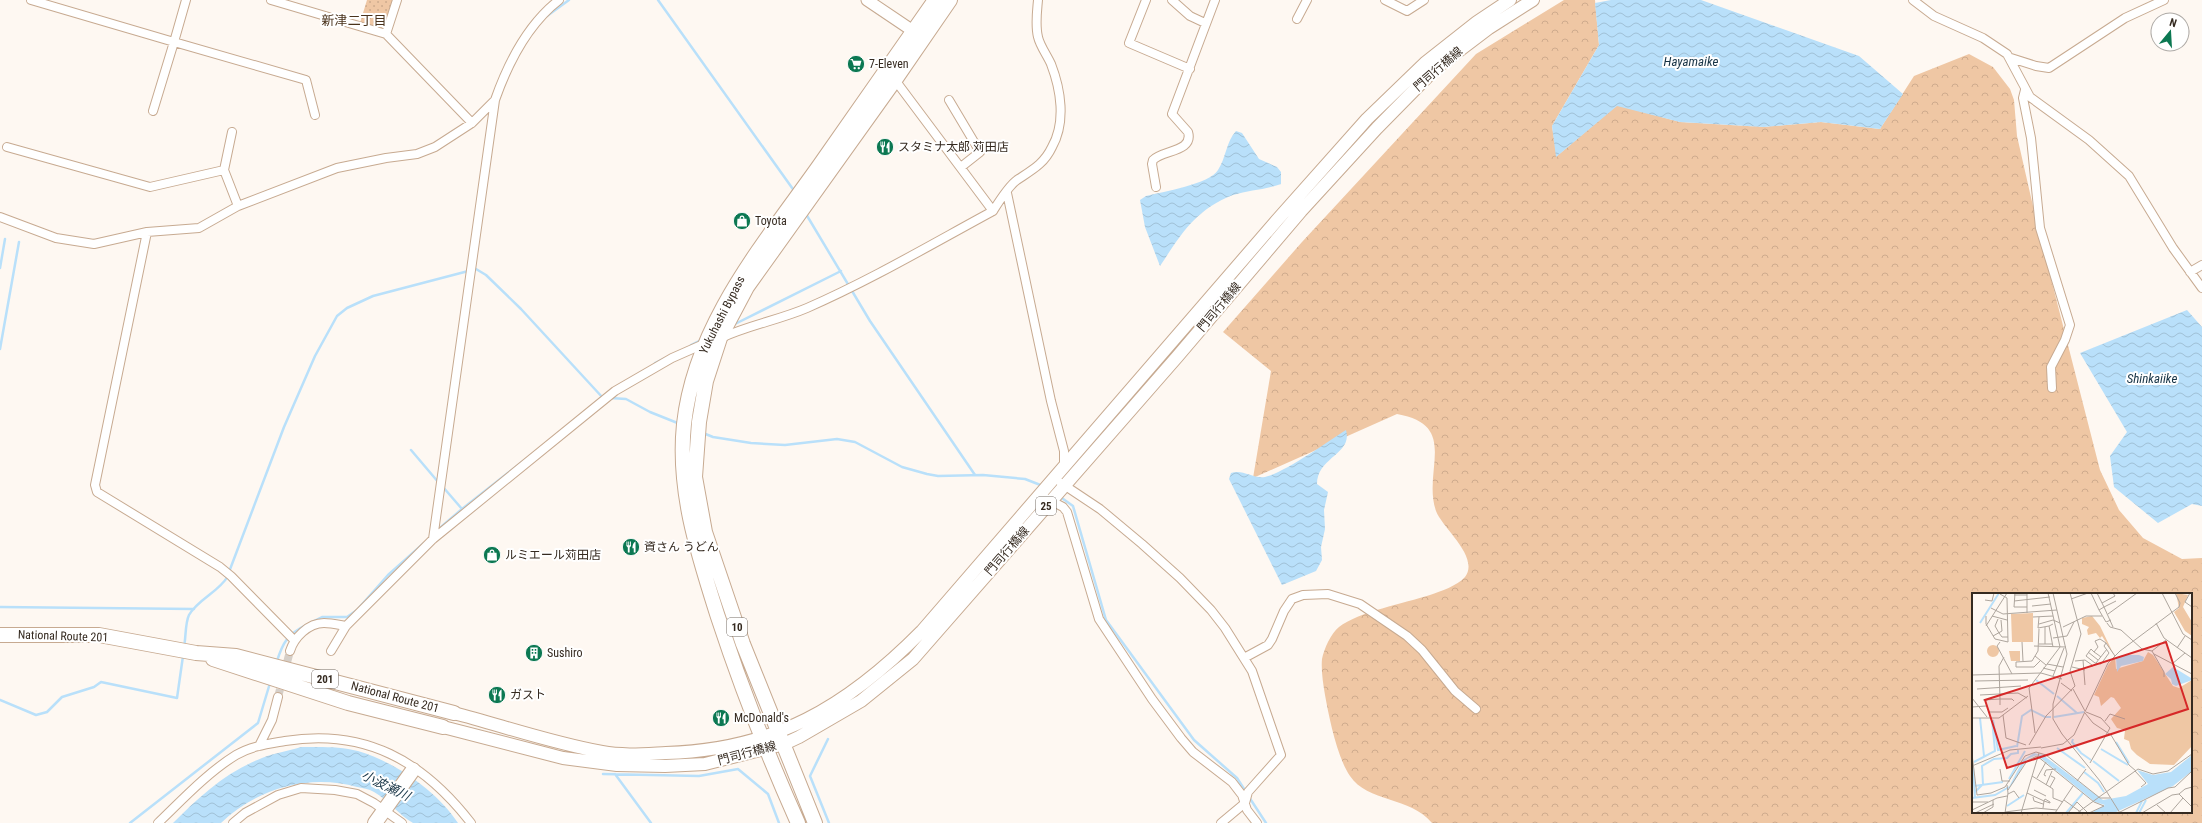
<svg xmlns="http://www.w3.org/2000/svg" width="2202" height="823" font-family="'Roboto Condensed','Noto Sans JP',sans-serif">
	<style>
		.forest { fill: url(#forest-crowns); fill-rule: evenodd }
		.park { fill: url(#park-dots) }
		.water { fill: url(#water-waves) }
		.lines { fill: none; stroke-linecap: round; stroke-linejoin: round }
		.stream { stroke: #b9e0fa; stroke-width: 2.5 }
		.street-tunnel { stroke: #d6cfc8; stroke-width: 8; stroke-dasharray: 8 4; stroke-linecap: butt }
		.street-casing { stroke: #c7aa91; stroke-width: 10 }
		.secondary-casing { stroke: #c7aa91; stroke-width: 13 }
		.primary-casing { stroke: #c7aa91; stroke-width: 14 }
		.highway-casing { stroke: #c7aa91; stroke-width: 16 }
		.street { stroke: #fff; stroke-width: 8 }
		.secondary { stroke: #fff; stroke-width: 11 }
		.primary { stroke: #fff; stroke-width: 12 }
		.highway { stroke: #fff; stroke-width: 14 }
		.labels { text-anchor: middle; stroke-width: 4; stroke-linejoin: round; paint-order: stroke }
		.shield { fill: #fff; stroke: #726a63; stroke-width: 1 }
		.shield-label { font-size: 11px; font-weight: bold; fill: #352a20 }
		.poi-label { font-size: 12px; fill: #352a20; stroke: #fff; text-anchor: start }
		.street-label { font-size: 12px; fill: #352a20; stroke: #fff }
		.neighbourhood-label { font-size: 13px; fill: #4a331c; stroke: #fff }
		.water-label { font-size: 13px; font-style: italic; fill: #163345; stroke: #fff }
		.inset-river { fill: none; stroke: #b9e0fa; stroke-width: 2 }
		.inset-road { fill: none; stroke: #aea69e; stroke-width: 1 }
		.view { fill: #d62828; fill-opacity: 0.15; stroke: #d62828; stroke-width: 2 }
		.inset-edge { fill: none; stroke: #352a20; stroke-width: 2 }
	</style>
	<defs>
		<pattern id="forest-crowns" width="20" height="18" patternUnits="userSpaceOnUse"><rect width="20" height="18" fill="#efc7a4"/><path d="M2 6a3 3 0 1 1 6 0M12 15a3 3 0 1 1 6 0" fill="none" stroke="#ceab8d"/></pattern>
		<pattern id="park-dots" width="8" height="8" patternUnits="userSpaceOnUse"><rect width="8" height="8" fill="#efc7a4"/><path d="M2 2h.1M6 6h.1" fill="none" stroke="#ceab8d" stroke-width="1.8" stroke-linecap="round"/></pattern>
		<pattern id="water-waves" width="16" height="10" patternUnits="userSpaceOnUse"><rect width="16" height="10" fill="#b9e0fa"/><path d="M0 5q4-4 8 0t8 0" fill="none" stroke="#a0c0d6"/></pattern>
	</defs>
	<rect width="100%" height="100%" fill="#fef8f2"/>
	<!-- forest -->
	<path class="forest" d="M1564,0h31l4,45 -47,81 5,30 60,-51 63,17 84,5 57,-5 59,7 34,-53 55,-22 24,13 17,22 4,11 3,36 21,92 62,242 19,40 24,28 39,21 20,-1v265h-770c-21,-26 -65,-21 -82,-47 -13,-19 -21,-59 -25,-81 -2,-12 -4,-25 -3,-36 2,-10 9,-26 17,-32 19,-15 66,-24 91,-32 11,-4 27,-9 35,-18 15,-20 -22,-48 -29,-66 -14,-40 24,-86 -39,-97l-144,64 18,-107 -48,-39 79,-90 174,-188zM1973,594h218v218h-218z"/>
	<!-- park -->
	<path class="park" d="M367,0h30l-11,34 -27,-8z"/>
	<!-- water -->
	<path class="water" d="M1611,0h90l158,56 44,38 -23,35 -59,-7 -57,5 -84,-5 -63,-16 -61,51 -4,-31 47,-81 -4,-42z
		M1236,131l6,2 17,26 18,8 4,5v12c-16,6 -32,6 -48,11 -38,15 -51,38 -73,71l-15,-39 -5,-27 6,-4c16,-4 64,-12 72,-26 8,-12 8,-28 18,-39z
		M2187,310l15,17v179l-10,-2 -34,19 -44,-36 -4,-31 17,-24 -47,-79z
		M1346,430c7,24 -29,27 -29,54l11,8 -4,18 1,19 -4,18 1,13 -6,11 -34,14 -53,-106 2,-6c12,-4 22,6 34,4 17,-3 64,-36 81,-47z
		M301,747c19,0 39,-1 57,4 37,11 79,40 100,72 -7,0 -42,0 -45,0 -14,-8 -25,-23 -39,-31 -5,-3 -12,-4 -17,-5 -48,-14 -101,2 -136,36h-48c27,-27 53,-51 89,-65 12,-5 26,-7 39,-11z"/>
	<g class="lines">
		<!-- stream -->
		<path class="stream" d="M658,0l137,192
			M547,16l22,-16
			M806,214l64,107 105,154
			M0,268l5,-29
			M733,325l108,-54
			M691,345l10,-5
			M0,349l19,-107
			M655,363l10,-5
			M610,398l16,1 24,13 30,12
			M703,433l10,4 38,6 34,2 52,-6 18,3 47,25 25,7 11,2 45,-1 42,4 18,7
			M411,450l28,33
			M443,487l19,22 69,-54
			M1059,496l14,10 33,114 88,120 43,38 9,14
			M441,527l21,-18
			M229,572l55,-145 31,-71 22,-40 10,-8 26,-12 103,-27 10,6 35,34 82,89
			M0,607l194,2
			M312,622l10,-5h25l10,-7 31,-35 36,-32
			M184,647c2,-9 1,-24 5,-32 9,-16 30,-23 39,-39
			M277,661c6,-19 11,-27 29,-36
			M0,700l36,15 11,-3 15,-15 32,-10 7,-5 76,16 6,-42
			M828,739l-18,37 19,47
			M603,774l96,2 39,-7 30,25 11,29
			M615,774l36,49
			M1249,797l17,26
			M130,823l128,-100 12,-40"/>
		<!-- street-tunnel -->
		<path class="street-tunnel" d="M278,697l12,-46"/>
		<defs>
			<path id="street" d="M31,0l143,42 -21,69
				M186,0l-12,42 132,38 9,35
				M271,0l115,34 86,89
				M1146,0l-17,43 61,26
				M1172,0l18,16 15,7
				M1385,0l22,11 17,-11
				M1913,0l21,16 49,22 24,16 23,43 59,43 40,36 44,72 29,40
				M1297,19l10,-19
				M386,34l11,-34
				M2011,58l25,8 13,2 76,-50 39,-18
				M895,80l98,131
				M2025,90l-2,8 8,40 9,90 30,97 -5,15 -14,27 1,21
				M949,100l31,52 -19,15
				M232,132l-8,38 14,36
				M7,147l143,40 74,-17
				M1156,187l-4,-23 1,-4c9,-10 41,-8 35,-28l-16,-18 43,-114
				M1007,193l44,208 13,50v17
				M0,217l56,21 38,6 53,-12 52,-4 39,-22 99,-38 49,-10 31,-4 18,-7 37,-24 23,-23
				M147,232l-52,253 2,7 123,75 11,9 63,64
				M2190,272l12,-7
				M721,338c28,-13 58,-18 86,-30 64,-28 125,-64 186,-97 5,-8 17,-26 24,-31 15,-10 27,-16 35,-33 14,-25 9,-57 -1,-83 -4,-9 -11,-18 -13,-27 -3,-12 -1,-25 0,-37
				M1061,483l39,26 42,35 38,34 31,32 14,18 27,43 29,84 -33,37 -3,11 -24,20
				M1040,495l23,12 4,5 32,107 53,80 29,39 12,14 39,30 10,13 5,15 10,13
				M433,539l62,-439c13,-37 33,-76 64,-100
				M290,651c4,-13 18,-28 34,-28 7,0 16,2 22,3
				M331,651l15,-25 87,-87 182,-148 57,-33 34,-15
				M1244,658l24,-13 4,-6 12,-28 8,-12 11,-4 25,-1 32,10 47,32 15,14 33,41 21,18
				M259,746l13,-26 6,-23
				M158,823c25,-24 49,-50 78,-68 15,-9 32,-11 49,-14 80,-13 138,20 186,82
				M233,823l12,-10 33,-18 23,-7 34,2 22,4 17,9 28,20"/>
			<path id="secondary" d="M867,0l52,35"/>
			<path id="primary" d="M454,713c49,13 98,30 148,39 21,4 43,2 64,1 108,-3 181,-46 256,-122l356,-412 89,-100 58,-56 52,-41 33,-22
				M443,727l120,31 54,7 48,1 40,-2 79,-20 15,-7 62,-36 52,-42 264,-302 124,-146 76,-83 58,-59 54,-41 44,-28"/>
			<path id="highway" d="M0,635h99l97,18 40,3 218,57
				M213,659l135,44 95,24
				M375,823l38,-53
				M798,823c-30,-67 -57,-136 -80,-206 -20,-63 -41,-126 -34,-193 11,-100 79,-179 135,-258 39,-55 77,-111 116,-166
				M815,823l-72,-179 -38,-112 -10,-55 4,-55 7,-41 14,-43 27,-51 148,-207 55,-80"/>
		</defs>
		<!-- street casing -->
		<use href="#street" class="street-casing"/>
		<!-- secondary casing -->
		<use href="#secondary" class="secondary-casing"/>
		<!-- primary casing -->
		<use href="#primary" class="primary-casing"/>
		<!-- highway casing -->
		<use href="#highway" class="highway-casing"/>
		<!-- street -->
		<use href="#street" class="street"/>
		<!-- secondary -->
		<use href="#secondary" class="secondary"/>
		<!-- primary -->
		<use href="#primary" class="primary"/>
		<!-- highway -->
		<use href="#highway" class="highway"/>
	</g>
	<!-- icons -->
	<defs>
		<symbol id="supermarket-disc" viewBox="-11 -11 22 22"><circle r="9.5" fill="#0c7852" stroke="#fff"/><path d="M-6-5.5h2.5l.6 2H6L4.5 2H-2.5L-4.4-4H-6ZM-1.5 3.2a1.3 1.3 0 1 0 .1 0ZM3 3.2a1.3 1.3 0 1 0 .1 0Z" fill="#fff"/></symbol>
		<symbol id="restaurant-disc" viewBox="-11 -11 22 22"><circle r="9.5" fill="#0c7852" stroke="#fff"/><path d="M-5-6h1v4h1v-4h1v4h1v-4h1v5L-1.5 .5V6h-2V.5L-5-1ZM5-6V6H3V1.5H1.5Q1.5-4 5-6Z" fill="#fff"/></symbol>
		<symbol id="shop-disc" viewBox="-11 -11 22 22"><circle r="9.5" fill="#0c7852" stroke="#fff"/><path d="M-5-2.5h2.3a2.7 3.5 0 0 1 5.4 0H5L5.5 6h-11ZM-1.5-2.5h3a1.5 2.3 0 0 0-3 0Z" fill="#fff"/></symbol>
		<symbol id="building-disc" viewBox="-11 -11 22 22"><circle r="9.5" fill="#0c7852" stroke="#fff"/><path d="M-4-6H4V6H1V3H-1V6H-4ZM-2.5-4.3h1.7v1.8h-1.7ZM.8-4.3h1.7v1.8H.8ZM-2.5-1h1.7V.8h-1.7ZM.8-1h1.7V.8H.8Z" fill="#fff"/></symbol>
	</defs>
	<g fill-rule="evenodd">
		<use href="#supermarket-disc" x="846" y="54" width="20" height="20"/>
		<use href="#restaurant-disc" x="875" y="137" width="20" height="20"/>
		<use href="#shop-disc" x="732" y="211" width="20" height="20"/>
		<use href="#restaurant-disc" x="621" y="537" width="20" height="20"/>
		<use href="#shop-disc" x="482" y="545" width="20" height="20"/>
		<use href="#building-disc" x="524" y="643" width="20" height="20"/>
		<use href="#restaurant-disc" x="487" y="685" width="20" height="20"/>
		<use href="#restaurant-disc" x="711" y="708" width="20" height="20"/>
	</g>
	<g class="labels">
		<!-- shield labels -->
		<g class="shield">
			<rect x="1036" y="497" width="20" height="18" rx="3"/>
			<rect x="727" y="618" width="20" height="18" rx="3"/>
			<rect x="312" y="670" width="26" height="18" rx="3"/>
		</g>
		<g class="shield-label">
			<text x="1046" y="510">25</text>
			<text x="737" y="631">10</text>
			<text x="325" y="683">201</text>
		</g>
		<!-- poi labels -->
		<g class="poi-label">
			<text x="869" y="68">7-Eleven</text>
			<text x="898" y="151">スタミナ太郎 苅田店</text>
			<text x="755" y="225">Toyota</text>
			<text x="644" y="551">資さん うどん</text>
			<text x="505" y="559">ルミエール苅田店</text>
			<text x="547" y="657">Sushiro</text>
			<text x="510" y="699">ガスト</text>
			<text x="734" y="722">McDonald's</text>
		</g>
		<!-- street labels -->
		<g class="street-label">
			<text transform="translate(1438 69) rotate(-41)" y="4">門司行橋線</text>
			<text transform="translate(1219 307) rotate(-50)" y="4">門司行橋線</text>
			<text transform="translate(722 315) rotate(-63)" y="4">Yukuhashi Bypass</text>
			<text transform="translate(1007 551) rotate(-49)" y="4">門司行橋線</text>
			<text transform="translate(63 636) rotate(2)" y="4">National Route 201</text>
			<text transform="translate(395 697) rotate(15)" y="4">National Route 201</text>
			<text transform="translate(747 753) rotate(-15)" y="4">門司行橋線</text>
		</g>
		<!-- neighbourhood labels -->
		<g class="neighbourhood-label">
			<text x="354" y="25">新津二丁目</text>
		</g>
		<!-- water labels -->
		<g class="water-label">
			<text x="1691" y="66">Hayamaike</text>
			<text x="2152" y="383">Shinkaiike</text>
			<text transform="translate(386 785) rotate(26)" y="5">小波瀬川</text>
		</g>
	</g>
	<!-- overview -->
	<g transform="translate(1972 593)">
		<rect width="220" height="220" fill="#fef8f2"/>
		<path d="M204,0l12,2 -5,12 9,15v14l-7,-5 -11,-19 5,-4zM15 58a6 6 0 1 1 12 0a6 6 0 1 1-12 0Z" fill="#efc7a4"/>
		<path d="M120,23l8,10 14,29 -12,-19 -2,2 -4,-5 -8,2 -1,-5 2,-3 -7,-3v-6zM176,59l5,3 20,31 6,2 13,-8v66l-18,19 -24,-1 -13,-9 -6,-6 -2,-8 -5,-2 1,-9 -8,-2 -6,-9 10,-11 -7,-10 -3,-1 -10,9 -2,-9 -5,-2 14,-30 7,-9 1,13 27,-8z" fill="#efc7a4"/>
		<path d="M61,20v29h-21l-1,-28zM37,58h11v10h-9z" fill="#efc7a4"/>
		<path d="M150,62h17l5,2 -1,4 -22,5 -4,6 -1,-14zM201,74l18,11 1,2 -16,6 -4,-2 -1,-5 -6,-5zM62,160l9,2 60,45 23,-4 22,-12 -11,-14 16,5 18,-3 21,-17v16l-19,15 -59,27h-23l14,-8 -10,-3 -58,-47 -10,4 -13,23 -6,7 15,-29z" fill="#b9e0fa"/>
		<path class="inset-river" d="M8,30l19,-30M64,87l18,14M85,103l20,17M82,124l30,-5M8,125l4,38M21,127l5,30 18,-4M101,146l-1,3 9,11 10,7M144,149l13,21M45,154l5,-31 9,-6 14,7h6M85,155l28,20M129,156l27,16M121,168l26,20M2,169l21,-11 -3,-31M1,174l2,31M112,179l14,11 6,9M37,186l16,-28M2,193l29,-4M3,199l8,-8 -1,-18 12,-7 13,-1 4,-4 7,-1v-3M0,205l23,-3 14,-8M35,213l17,-11M94,220l17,-20M164,220l6,-12M167,220l7,-13"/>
		<path class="inset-road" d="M43,0l-1,14h13M55,0v20M81,0l14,61 -14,50v15l9,15 38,47 20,32M119,0l8,17 5,-3 9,20M125,0l7,14 12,-6M190,0l21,41 9,6M218,0l-5,9 7,5M42,2h13M99,6l17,-6M13,7l7,1 2,-8M42,8l36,-4M130,10l13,-7 -2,-3M60,13l19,-2M19,15l12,6 54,-4M127,17l7,12 5,-2M136,21l29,-21M14,23v8l9,15 13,3 -1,-44 -7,-4M20,23l15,4M61,24l20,-1M67,24l-1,11 11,-2M26,26l-3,7 4,7 3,4h6M135,30l3,4 11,3 21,19 10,2 12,21v5M184,30l8,15 28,20M67,31l14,-4 7,3M14,33l21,-33M73,34v17M91,34l23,-11h16M67,36l-1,22 -6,10 -16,1v5h18l6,-6M21,43l9,-5 -1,-11M81,45l14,-2 7,-14M28,49l-3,4 15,28M50,49l1,19M134,50l9,13M67,51h13M62,53l32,1M81,54l-4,-21 4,-2M205,55l8,-12M180,58l14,-11M116,59l10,8M122,59l4,-5 -3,-6 5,-2 6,4 -2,3 5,7 -8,11 -6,-1 -9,-7 5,-7 3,3 3,2 4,3M182,61l38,20M63,63l11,9M32,64l-5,9 1,33h12l2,2M111,67l2,25M103,68l10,-1 7,5v2M124,70l11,-14M75,71l16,3M200,71l13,-11M100,74l13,3M71,75l12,3M0,82l69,-2 21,6M81,83l11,-28M3,88l53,-1M89,90l11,8M5,96l44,-3M101,96l12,22M8,102l38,-2 9,5M0,105l15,19M11,107l17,-1v6M0,114l14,-1M17,119h13l6,-4M114,119l15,6 9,10 -20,35M113,120l8,10 18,12 18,30 7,6M31,122l3,23 20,7M0,125h27l29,-22M133,128l5,-7 15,5M63,140l-6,-45 31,-41 -12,-54M57,152l17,-29 29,-30 -5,-15 11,-37 -11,-41M69,155l22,-4 11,-9 34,-72 12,-12 59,-44 1,-4 -5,-10M0,161l5,41 14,-2 14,-6 20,-31 11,-4 10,3 54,43h10M0,173l38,-16 31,-3M28,176l2,12h8M163,178l11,12 -5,4M60,183l18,11 5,-9 -4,-2M74,183l-2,-1 2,-5 10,-1M65,185l9,-16M105,188l9,-12M74,192l6,-14M78,194l3,2v9l10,4M36,197l19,-29 10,-5 57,46 10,4 -15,7M62,197l12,6M55,200l17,8 -1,7M36,201l6,-3 5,7M207,201l6,-5 7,-2M61,204l1,4 9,3M73,206l5,3v1l-6,-2zM92,207l18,13M0,209h16M185,212l9,8M0,217l25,-12 10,-2M33,219l31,-4 21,2M148,219l48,-24 7,-1 17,-16M3,220l19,-9M11,220l10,-6v-7M33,220l3,-20 -1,-8M49,220l18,-60M83,220l18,-27M96,220l9,-11 10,10M105,220l61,-44 15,5 15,-3 24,-17M170,220l30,-18 7,-1 13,13M198,220l13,-15"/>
		<path class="view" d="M194,49l22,67 -181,59 -22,-68z"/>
		<rect width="220" height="220" class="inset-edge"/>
	</g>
	<!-- north arrow -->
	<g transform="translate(2170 32) rotate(18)"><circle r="19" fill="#ffffff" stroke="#aeaaa6"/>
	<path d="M0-3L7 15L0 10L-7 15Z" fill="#0c7852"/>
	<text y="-6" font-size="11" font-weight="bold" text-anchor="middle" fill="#352a20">N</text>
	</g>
</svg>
